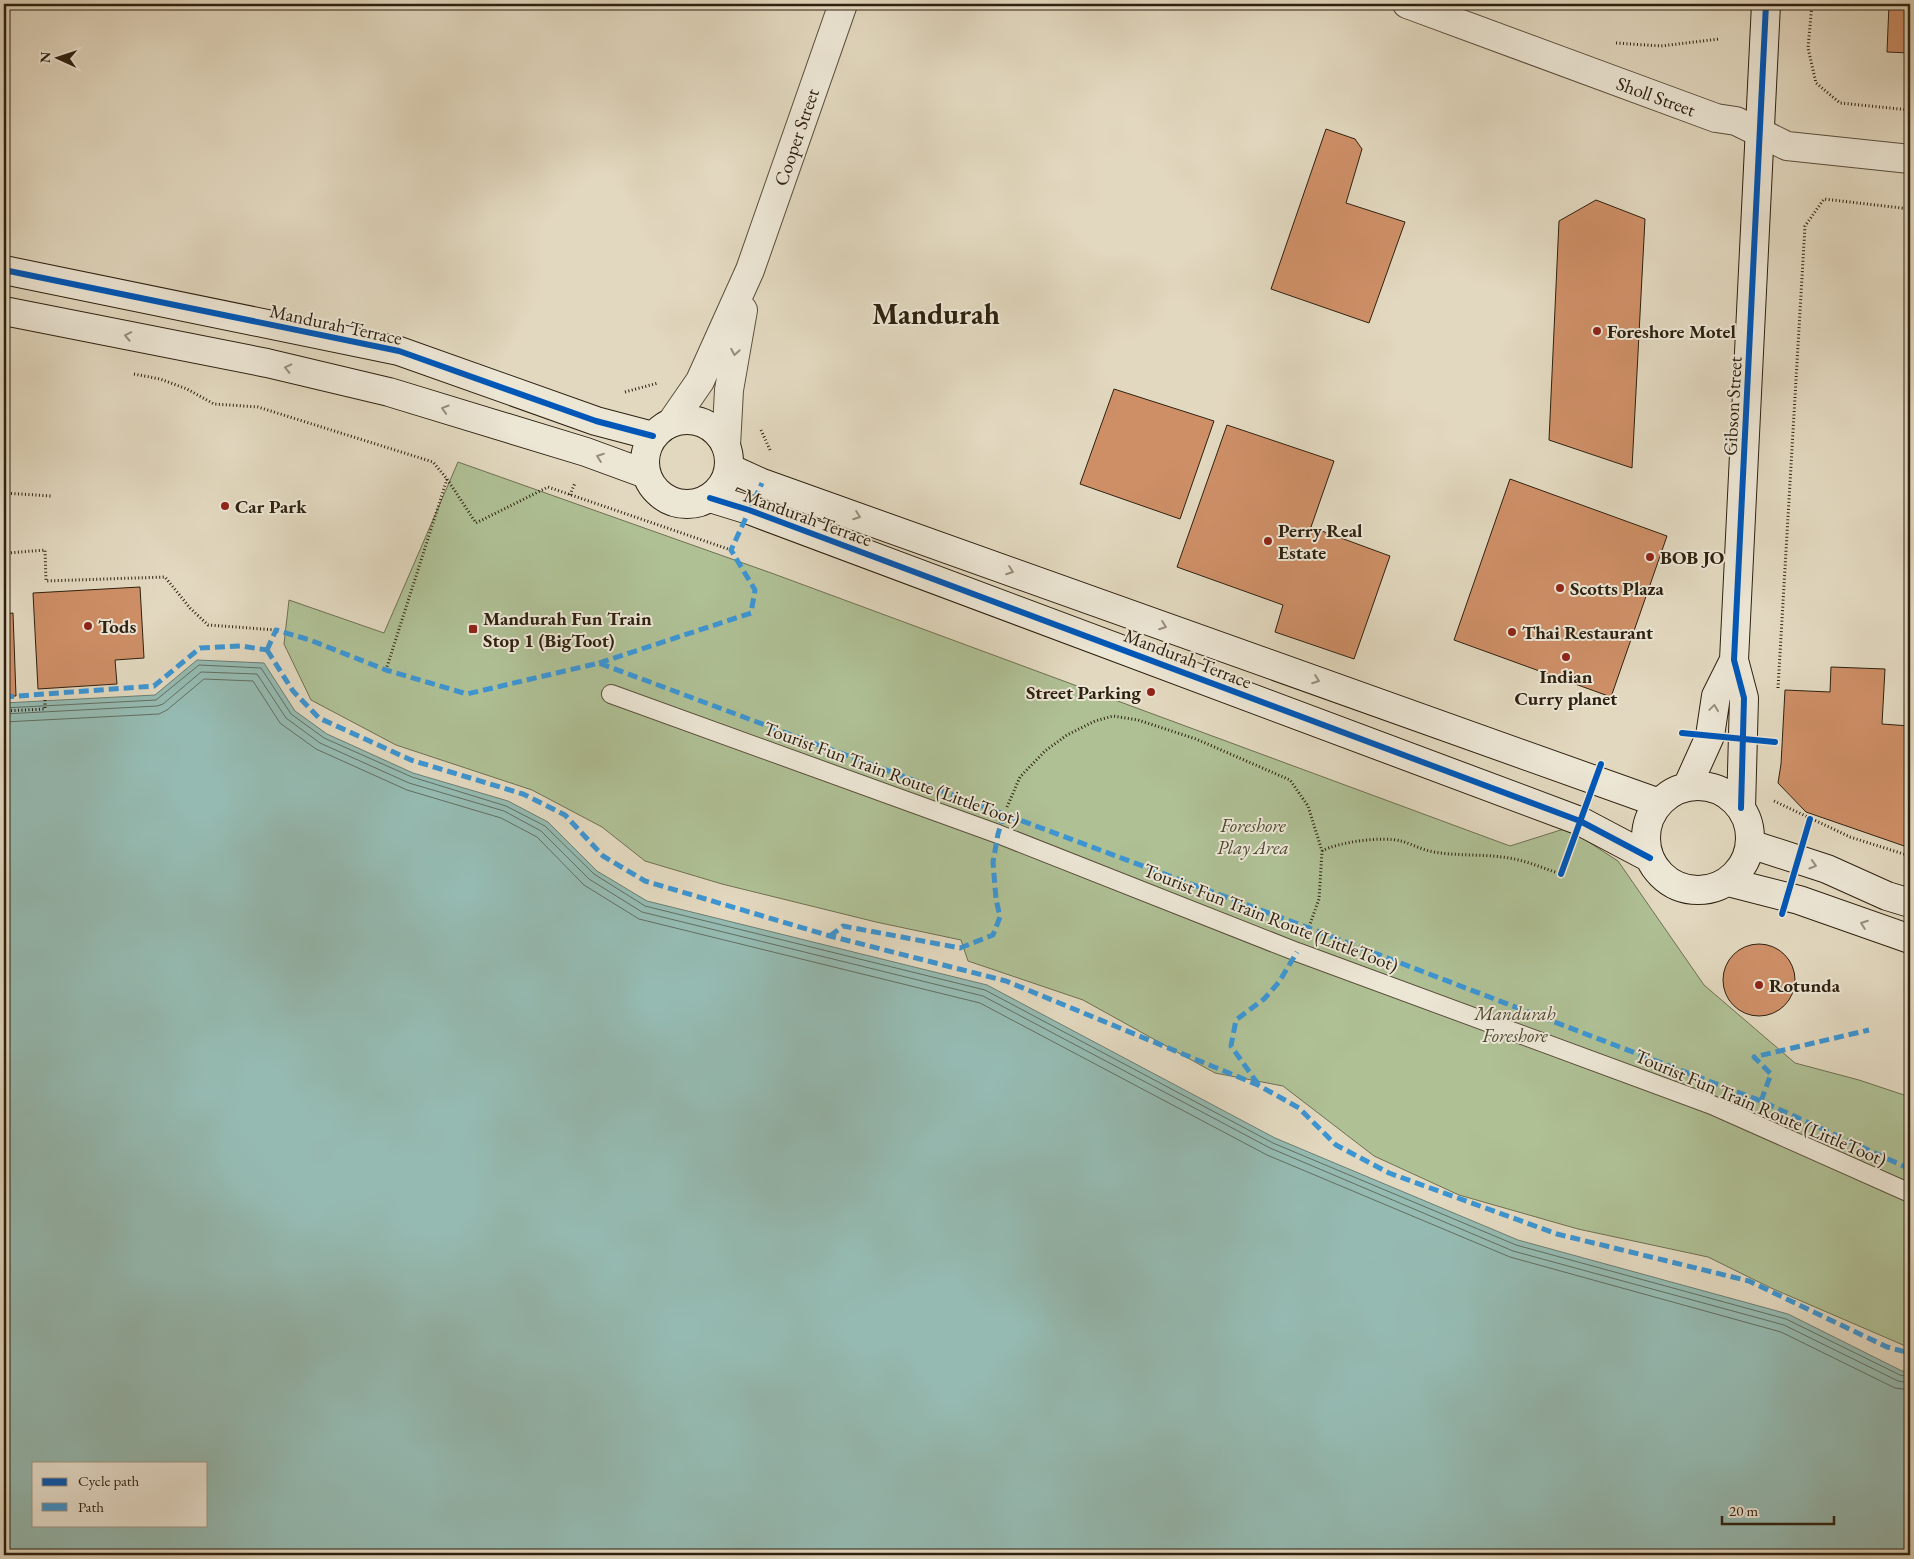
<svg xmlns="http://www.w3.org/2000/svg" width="1914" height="1559" font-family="'EB Garamond',serif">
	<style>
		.green { fill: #afc095; stroke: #6e7052 }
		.water { fill: #95bab1; stroke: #6c7d71; fill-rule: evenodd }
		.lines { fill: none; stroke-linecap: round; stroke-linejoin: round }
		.shore { stroke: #626e60; stroke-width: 1 }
		.building { fill: #ce8f67; stroke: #2e2110 }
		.lane-casing { stroke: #5b4f3c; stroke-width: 20 }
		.street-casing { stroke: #5b4f3c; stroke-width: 30 }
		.secondary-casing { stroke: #2e2110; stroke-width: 30 }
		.path { stroke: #2e2110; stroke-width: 3; stroke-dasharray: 1 2.5; stroke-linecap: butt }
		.lane { stroke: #ece6d5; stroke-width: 18 }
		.street { stroke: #ece6d5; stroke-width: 28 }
		.secondary { stroke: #ece6d5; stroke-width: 28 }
		.quiet { stroke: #3c95d3; stroke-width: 5; stroke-dasharray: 10 5; stroke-linecap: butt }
		.cycleway-casing { stroke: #ece6d5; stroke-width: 9 }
		.cycleway { stroke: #0057b8; stroke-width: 6 }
		.oneway { stroke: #968d7c }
		.poi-dot { fill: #8f2418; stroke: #ece6d5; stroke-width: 2 }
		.labels { text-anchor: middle; stroke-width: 4; stroke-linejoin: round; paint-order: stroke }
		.street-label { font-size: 19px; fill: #2e2110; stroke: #ece6d5 }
		.poi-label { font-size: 19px; font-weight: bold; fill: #2e2110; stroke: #ece6d5; text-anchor: start }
		.park-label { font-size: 19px; font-style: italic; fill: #4e4931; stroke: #ece6d5 }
		.town-label { font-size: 29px; font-weight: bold; fill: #2e2110; stroke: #ece6d5 }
	</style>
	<rect width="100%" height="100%" fill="#e2d8bf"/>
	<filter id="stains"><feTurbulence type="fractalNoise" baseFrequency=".004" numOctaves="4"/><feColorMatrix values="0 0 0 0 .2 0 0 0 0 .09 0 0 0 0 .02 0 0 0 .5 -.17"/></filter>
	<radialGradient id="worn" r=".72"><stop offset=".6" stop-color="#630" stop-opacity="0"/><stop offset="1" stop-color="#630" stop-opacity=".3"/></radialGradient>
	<!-- green -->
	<path class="green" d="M458,462l316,112 736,272 57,-18 51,33 86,124 91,78 64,17 51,17v251l-139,-60 -63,-31 -130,-28 -119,-34 -85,-39 -91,-70 -68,-13 -132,-73 -115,-39 -7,-21 -85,-18 -154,-38 -77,-23 -43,-34 -70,-37 -136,-45 -85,-45 -27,-56 5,-44 95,33z"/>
	<!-- water -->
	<path class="water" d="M197,660l67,3 31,48 32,23 86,39 95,28 40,21 49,49 50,30 340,84 288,153 243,102 270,74 114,57 8,1v183h-1906v-852l151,-8zM34,1463h172v62h-172z"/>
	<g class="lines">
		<!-- shore -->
		<path class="shore" d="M4,708l152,-8 43,-35 62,3 30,46 33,24 88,39 94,29 39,20 49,48 51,32 340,84 288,153 243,102 270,74 114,56 10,2
			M4,714l153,-8 6,-2 38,-32 56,2 29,44 34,25 89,40 95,28 37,20 48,48 53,33 341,84 287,152 243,103 271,74 114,56 12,2
			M4,722l155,-8 8,-4 37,-31 49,2 27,42 36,26 91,41 94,28 36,19 47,48 55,34 341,84 287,152 243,102 271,75 114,56 15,2"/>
	</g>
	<!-- building -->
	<path class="building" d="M1889,4h21v49l-23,-1z
		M1326,129l29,10 7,10 -16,54 59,19 -36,101 -98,-34z
		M1596,200l49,19 -13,249 -83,-28 10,-219z
		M1114,389l100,32 -34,98 -100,-35z
		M1227,425l107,36 -23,66 79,29 -36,103 -79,-27 8,-27 -106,-38z
		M1510,479l157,57 -56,161 -157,-57z
		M140,587l4,71 -29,2 2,24 -79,5 -5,-96z
		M13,613l3,83h-12v-82z
		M1831,667l54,2 -3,55 28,2v122l-104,-36 -28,-29 3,-19 4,-74 45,2z
		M1723 980a36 36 0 1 1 72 0a36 36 0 1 1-72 0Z"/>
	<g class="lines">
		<defs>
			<path id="lane" d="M611,694l387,140 299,118 415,153 198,88"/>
			<path id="street" d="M1407,4l309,114 20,3 51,25 123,13
				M671,423l29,-42 50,-111 93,-266
				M726,446l3,-56 14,-80"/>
			<path id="secondary" d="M4,270l395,81 197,70 57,15
				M4,311l263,52 122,29 197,60 60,22
				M645 462a42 42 0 1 1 84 0a42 42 0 1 1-84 0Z
				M729,468l33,15 897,320
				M710,498l39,12 831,311 70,37
				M1646 838a52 52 0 1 1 104 0a52 52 0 1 1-104 0Z
				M1687,787l23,-51 6,-40 18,-36
				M1741,808l3,-110 -10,-38 32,-656
				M1750,844l77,25 60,27 23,7
				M1728,882l71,18 111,39"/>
		</defs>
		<!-- lane casing -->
		<use href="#lane" class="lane-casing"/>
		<!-- street casing -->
		<use href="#street" class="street-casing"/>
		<!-- secondary casing -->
		<use href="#secondary" class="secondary-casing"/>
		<!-- path -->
		<path class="path" d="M1812,4l-4,44 8,35 24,20 70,7
			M1616,43l45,3 58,-7
			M134,374l26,5 27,10 27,15 44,3 175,55 14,17 29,44 72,-36 183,63
			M625,392l33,-9
			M761,430l9,20
			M4,493l47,3
			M5,493l3,60 37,-3 1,31 119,-4 25,31 18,17 68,5
			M570,495l5,-12
			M386,670l61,-191
			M1778,688l27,-462 19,-27 86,10
			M4,711l41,-2v-9
			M1774,801l76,36 60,19
			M1007,807l13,-30 25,-26 22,-16 28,-14 18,-5 25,4 58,19 94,41 18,26 14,45 -3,48 -10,28
			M1322,851c16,-9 61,-15 79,-10 11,3 21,9 33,11 22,4 46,2 68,5 21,2 40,11 59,17"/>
		<!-- lane -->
		<use href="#lane" class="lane"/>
		<!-- street -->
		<use href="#street" class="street"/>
		<!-- secondary -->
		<use href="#secondary" class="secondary"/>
		<!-- quiet -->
		<path class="quiet" d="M267,650l26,41 26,27 92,42 112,34 42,21 38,41 42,25 185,55 176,45 252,104 41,23 37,37 53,28 168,61 192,47 138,66 23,6
			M267,650l9,-20 34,10 76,30 81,24 132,-31 710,265 452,173 149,68
			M599,663l152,-50 4,-23 -24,-40 31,-67
			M4,697l150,-11 46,-38 41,-2 26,4
			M830,936l13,-10 117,22 33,-13 7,-18 -4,-18 -3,-37 5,-28 6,-20
			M1258,1084l-27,-38 5,-26 28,-21 15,-17 18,-30
			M1761,1101l10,-27 -17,-17 115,-27"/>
		<defs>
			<path id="cycleway" d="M4,270l395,81 197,70 57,15
				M710,498l39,12 831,311 70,37
				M1682,733l93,9
				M1741,808l3,-110 -10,-38 32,-656
				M1561,874l40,-110
				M1782,914l28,-95"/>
		</defs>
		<!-- cycleway casing -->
		<use href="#cycleway" class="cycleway-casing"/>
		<!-- cycleway -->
		<use href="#cycleway" class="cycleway"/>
	</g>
	<!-- one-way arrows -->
	<defs><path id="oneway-chevron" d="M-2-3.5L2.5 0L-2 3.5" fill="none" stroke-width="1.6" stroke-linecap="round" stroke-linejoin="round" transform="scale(1.25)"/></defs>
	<g class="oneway">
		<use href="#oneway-chevron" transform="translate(128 336) rotate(-169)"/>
		<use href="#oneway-chevron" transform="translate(735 352) rotate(100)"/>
		<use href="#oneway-chevron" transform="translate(288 368) rotate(-167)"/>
		<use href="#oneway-chevron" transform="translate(445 409) rotate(-163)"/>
		<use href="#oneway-chevron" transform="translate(600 457) rotate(-160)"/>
		<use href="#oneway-chevron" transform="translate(857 516) rotate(20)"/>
		<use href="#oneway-chevron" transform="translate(1010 571) rotate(20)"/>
		<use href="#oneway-chevron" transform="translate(1163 626) rotate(20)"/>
		<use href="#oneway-chevron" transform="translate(1316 680) rotate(20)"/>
		<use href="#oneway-chevron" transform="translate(1714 708) rotate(-82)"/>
		<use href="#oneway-chevron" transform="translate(1813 865) rotate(17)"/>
		<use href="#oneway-chevron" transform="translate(1864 924) rotate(-160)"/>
	</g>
	<!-- markers -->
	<g class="poi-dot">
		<circle cx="1597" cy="331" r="5"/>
		<circle cx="225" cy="506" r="5"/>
		<circle cx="1268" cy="541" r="5"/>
		<circle cx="1650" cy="557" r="5"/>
		<circle cx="1560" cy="588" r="5"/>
		<circle cx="88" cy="626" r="5"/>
		<rect x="468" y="624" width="10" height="10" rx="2.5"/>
		<circle cx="1512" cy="632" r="5"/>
		<circle cx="1566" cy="657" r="5"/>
		<circle cx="1151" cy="692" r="5"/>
		<circle cx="1759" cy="985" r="5"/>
	</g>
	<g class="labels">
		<!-- street labels -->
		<g class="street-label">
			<text transform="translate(1656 96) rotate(20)" y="7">Sholl Street</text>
			<text transform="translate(796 137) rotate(-71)" y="7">Cooper Street</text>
			<text transform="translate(336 324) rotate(12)" y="7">Mandurah Terrace</text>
			<text transform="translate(1732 406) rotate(-87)" y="7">Gibson Street</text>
			<text transform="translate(808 517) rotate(20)" y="7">Mandurah Terrace</text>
			<text transform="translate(1188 658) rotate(21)" y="7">Mandurah Terrace</text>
			<text transform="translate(892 773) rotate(20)" y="7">Tourist Fun Train Route (LittleToot)</text>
			<text transform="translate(1271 917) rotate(21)" y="7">Tourist Fun Train Route (LittleToot)</text>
			<text transform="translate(1761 1107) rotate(23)" y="7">Tourist Fun Train Route (LittleToot)</text>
		</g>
		<!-- poi labels -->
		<g class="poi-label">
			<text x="1607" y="338">Foreshore Motel</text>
			<text x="235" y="513">Car Park</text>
			<text x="1278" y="537">Perry Real<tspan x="1278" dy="22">Estate</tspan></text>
			<text x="1660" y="564">BOB JO</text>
			<text x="1570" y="595">Scotts Plaza</text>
			<text x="483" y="625">Mandurah Fun Train<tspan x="483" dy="22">Stop 1 (BigToot)</tspan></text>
			<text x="98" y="633">Tods</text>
			<text x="1522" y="639">Thai Restaurant</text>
			<text x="1566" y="683" text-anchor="middle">Indian<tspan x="1566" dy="22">Curry planet</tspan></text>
			<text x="1141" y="699" text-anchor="end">Street Parking</text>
			<text x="1769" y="992">Rotunda</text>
		</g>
		<!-- park labels -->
		<g class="park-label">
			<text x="1253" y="832">Foreshore<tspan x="1253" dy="22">Play Area</tspan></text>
			<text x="1515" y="1020">Mandurah<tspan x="1515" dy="22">Foreshore</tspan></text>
		</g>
		<!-- town labels -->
		<g class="town-label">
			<text x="936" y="324">Mandurah</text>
		</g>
	</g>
	<!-- margin -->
	<rect width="1914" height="1559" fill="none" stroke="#e2d8bf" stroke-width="20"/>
	<rect x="5" y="5" width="1904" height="1549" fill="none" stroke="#2e2110" stroke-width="2.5"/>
	<rect x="10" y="10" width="1894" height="1539" fill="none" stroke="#2e2110"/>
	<!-- legend -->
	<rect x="32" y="1462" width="175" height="65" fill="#ece6d5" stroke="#a09786"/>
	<rect x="42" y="1478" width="25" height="8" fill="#0057b8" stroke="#a09786"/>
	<text x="78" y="1486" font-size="15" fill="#2e2110">Cycle path</text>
	<rect x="42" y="1503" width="25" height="8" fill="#3c95d3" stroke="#a09786"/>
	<text x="78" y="1512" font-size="15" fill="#2e2110">Path</text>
	<!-- north arrow -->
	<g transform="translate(58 58) rotate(273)" stroke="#ece6d5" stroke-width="4" paint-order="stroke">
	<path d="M0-4L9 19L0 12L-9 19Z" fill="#2e2110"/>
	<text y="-8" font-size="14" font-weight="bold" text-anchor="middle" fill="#2e2110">N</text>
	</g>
	<!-- scale -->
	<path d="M1722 1516v8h112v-8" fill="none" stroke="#2e2110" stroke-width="2.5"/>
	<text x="1729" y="1516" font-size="15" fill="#2e2110" stroke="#ece6d5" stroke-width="4" paint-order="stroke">20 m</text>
	<rect width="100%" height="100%" filter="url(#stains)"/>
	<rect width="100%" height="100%" fill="url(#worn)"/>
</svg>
